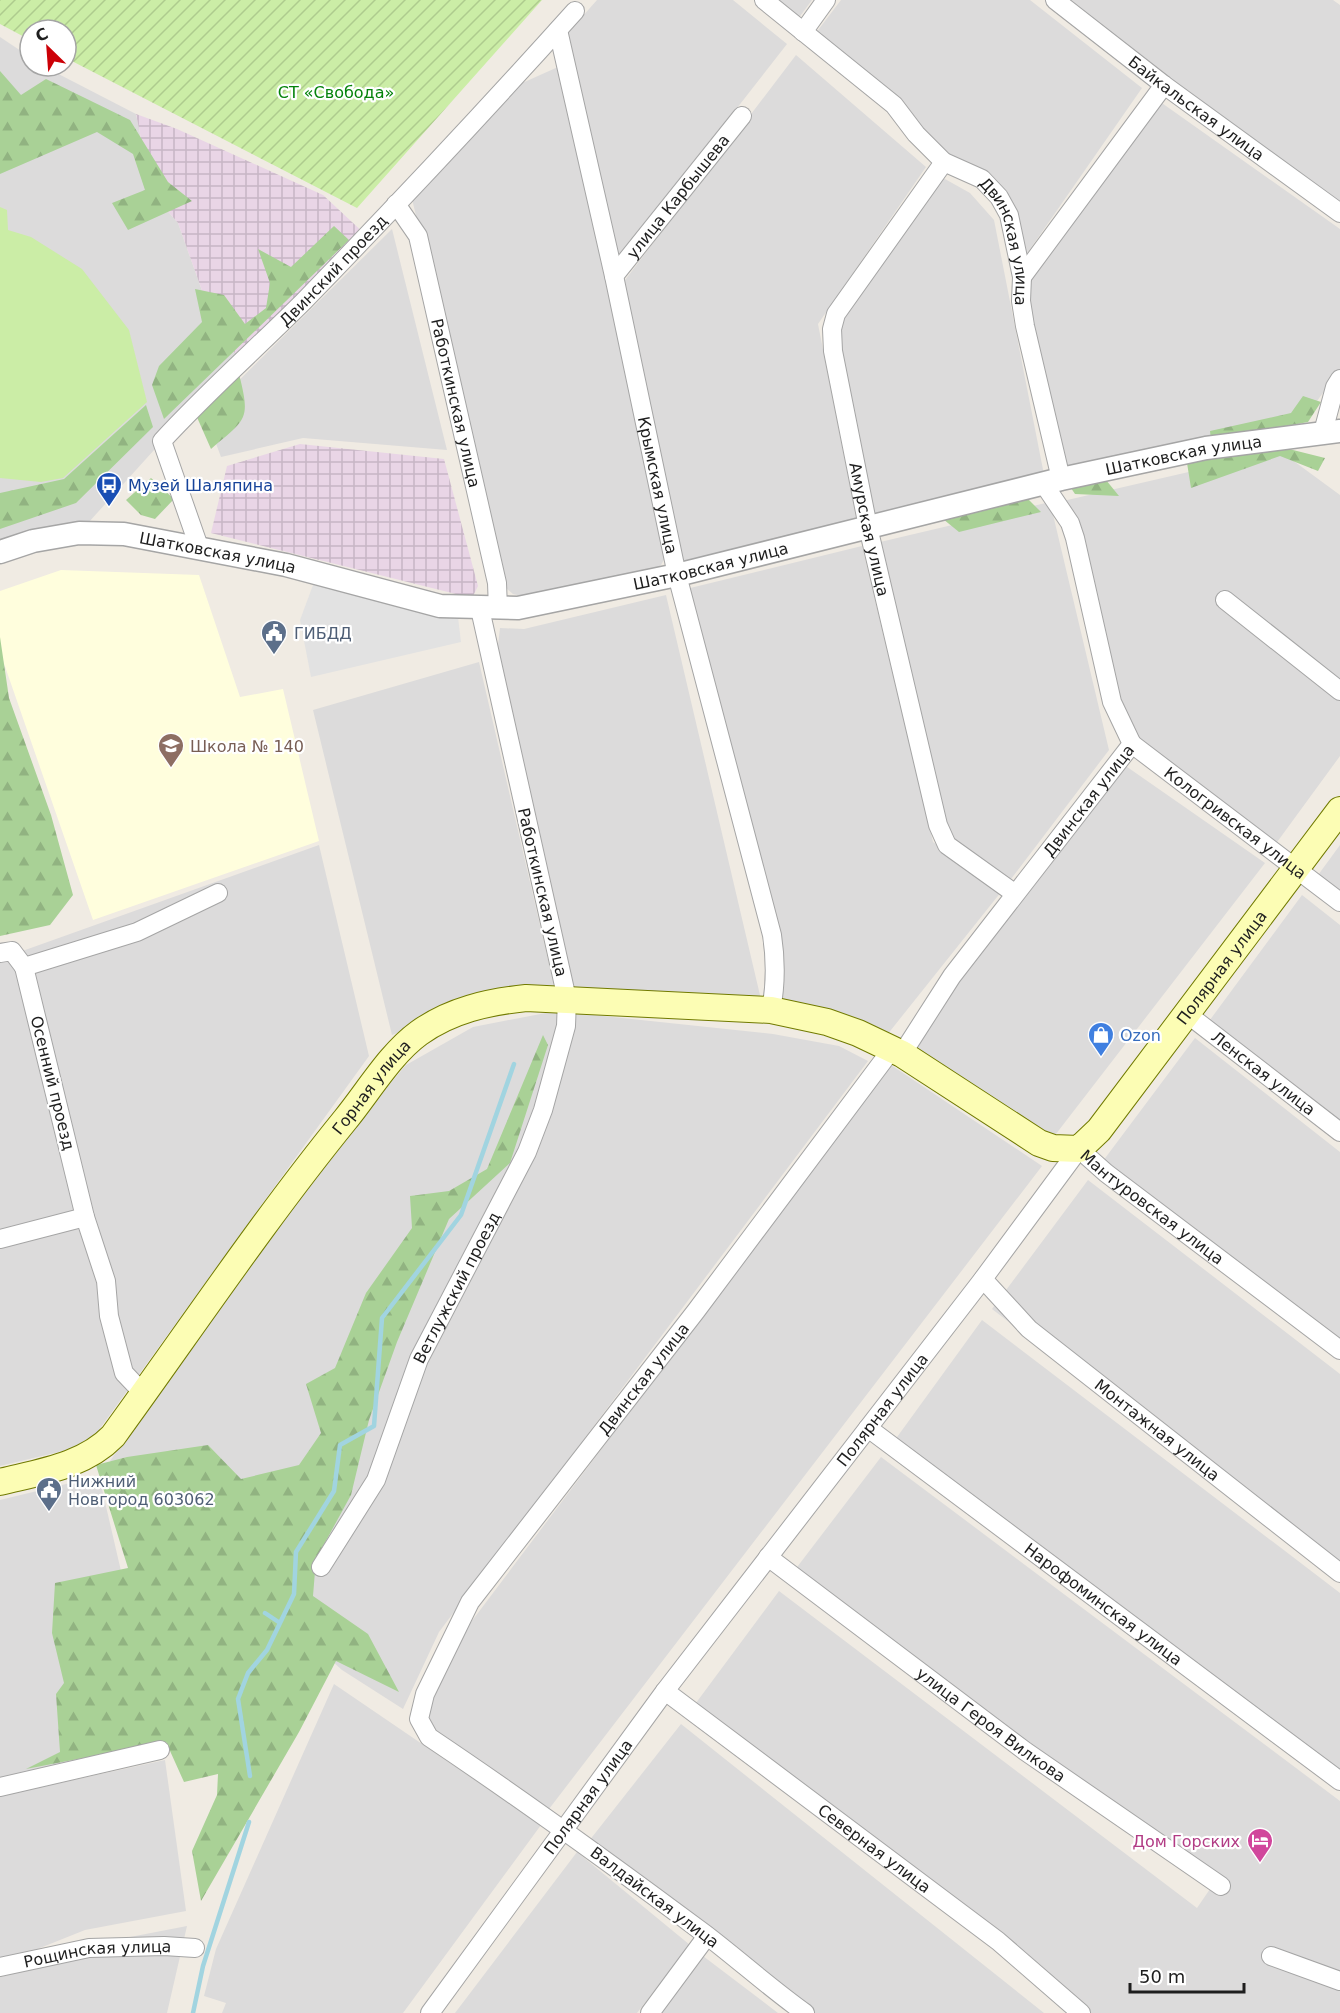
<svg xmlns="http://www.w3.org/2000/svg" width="1340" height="2013" font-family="'DejaVu Sans',sans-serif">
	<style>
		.residential { fill: #dcdbdb }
		.industrial { fill: url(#industrial-grid) }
		.education { fill: #fffedd }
		.grass { fill: #cbeda6 }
		.forest { fill: url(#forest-firs) }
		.garden { fill: url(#garden-furrows) }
		.parking { fill: #e2e2e2 }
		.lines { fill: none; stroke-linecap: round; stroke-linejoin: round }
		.stream { stroke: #a1d4e0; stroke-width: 4.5 }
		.minor-casing { stroke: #a5a5a5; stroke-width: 20 }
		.tertiary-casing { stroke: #a5a5a5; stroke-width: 25 }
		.secondary-casing { stroke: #717a00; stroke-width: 28 }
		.minor { stroke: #fff; stroke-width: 18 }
		.tertiary { stroke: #fff; stroke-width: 22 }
		.secondary { stroke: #fcfdb4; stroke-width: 26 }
		.labels { text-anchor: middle; stroke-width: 4.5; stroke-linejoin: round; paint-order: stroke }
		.park-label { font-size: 16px; fill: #05830b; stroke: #fff }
		.street-label { font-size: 16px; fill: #1e1e1e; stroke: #fff }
		.transit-label { font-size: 16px; fill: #164399; stroke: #fff; text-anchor: start }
		.service-label { font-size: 16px; fill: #4e5e75; stroke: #fff; text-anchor: start }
		.education-label { font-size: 16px; fill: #785e54; stroke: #fff; text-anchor: start }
		.shop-label { font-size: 16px; fill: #366cbe; stroke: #fff; text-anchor: start }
		.hotel-label { font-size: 16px; fill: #b23c85; stroke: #fff; text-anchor: end }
	</style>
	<defs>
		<pattern id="industrial-grid" width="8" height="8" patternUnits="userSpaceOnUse" patternTransform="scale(1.5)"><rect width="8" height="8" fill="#e9d5e6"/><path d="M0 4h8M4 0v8" fill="none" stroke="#c7b6c5"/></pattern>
		<pattern id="forest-firs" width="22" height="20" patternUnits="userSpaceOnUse" patternTransform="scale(1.5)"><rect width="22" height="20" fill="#a9d196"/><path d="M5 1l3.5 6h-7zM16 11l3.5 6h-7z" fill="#91b381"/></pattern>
		<pattern id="garden-furrows" width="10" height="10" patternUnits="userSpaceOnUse" patternTransform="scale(1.5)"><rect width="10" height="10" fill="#cbeda6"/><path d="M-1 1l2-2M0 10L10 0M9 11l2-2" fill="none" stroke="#aecb8e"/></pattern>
	</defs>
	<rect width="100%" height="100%" fill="#f0ebe3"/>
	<!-- residential -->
	<path class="residential" d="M597,0h136l54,44 -175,224 -54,-224z
		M755,0h57l-17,23z
		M841,0h189l112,88 -123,177 -9,-56 -73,-53 -128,-114z
		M1051,0h282l7,5v207z
		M0,37l30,20v9h13l93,48 16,79 26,30 38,107 27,33 -41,34 -123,136 -79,19z
		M796,55l130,112 -108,157 40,203 -184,39 -55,-278z
		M558,67l108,489 -5,9 -7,5 -129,27 -12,-3 -7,-6 -94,-389 108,-115z
		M1159,101l181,128v140l-43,60 -239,51 -35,-189z
		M936,174l34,19 24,27 52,265 -176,37 -32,-198z
		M392,229l55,221 -144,-12 -82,19 -16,-43z
		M1280,451l60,44v261l-68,93 -145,-102 -64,-246z
		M1050,502l59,248 -101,133 -61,-49 -71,-291z
		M862,546l71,296 68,50 -118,148 -103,-31 -98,-419z
		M666,595l97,413 -197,-19 -70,-327 4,-34 24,1z
		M479,662l76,328 -66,8 -97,37 -79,-325z
		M1120,762l145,101 -216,280 -148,-93z
		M319,845l50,211 -281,389 -88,21v-507z
		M1340,845v58l-27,-21z
		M1302,895l38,30v209l-136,-106z
		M556,1011l217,23 66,12 29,15 -429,571 -36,77 -61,-39 -232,-209 184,-265 112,-131 67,-38z
		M1195,1038l145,114v203l-243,-186z
		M891,1065l151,101 -493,643 -120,-81 -3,-28 27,-54z
		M1088,1180l252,194v203l-348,-268z
		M982,1320l358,273v189l-448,-338z
		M881,1457l459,344v212h-264l-386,-302 89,-120 418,317 13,-19 -422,-310z
		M99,1476l62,268 -161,35v-279z
		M334,1684l207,141 -138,188h-181l4,-10 -22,-7 12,-47z
		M681,1724l363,289h-236l-219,-172z
		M165,1760l21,151 -101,19 -60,24 -25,5v-163z
		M577,1852l113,93 -53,68h-182z
		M187,1926l-20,87h-167v-36l34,-8 60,-25z
		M703,1956l75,57h-120z"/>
	<!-- industrial -->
	<path class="industrial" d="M136,114l41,15 146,66 44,41 -124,127 -27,-33 -38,-107 -26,-30z
		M300,444l144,15 34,127 -6,12 -261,-65 16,-67z"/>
	<!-- education -->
	<path class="education" d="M61,570l138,5 41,122 43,-8 36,152 -226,79 -93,-268v-61z"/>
	<!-- grass -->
	<path class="grass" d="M0,207l7,3 1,20 23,7 51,32 47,61 18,72 -84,76 -22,4 -41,-4z"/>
	<!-- forest -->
	<path class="forest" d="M0,71l21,24 25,-16 84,41 38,62 24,19 -64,29 -16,-27 33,-13 -12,-36 -36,-22 -97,42z
		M334,226l15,14 -185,179 -12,-34 7,-19 43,-44 -7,-33 29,6 21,29 21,-16 4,-25 -12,-34 33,18z
		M239,374c12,47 7,45 -28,75l-15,-34z
		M1303,396l18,6 -13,20 -97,18 -1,-9 81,-18z
		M146,405l7,22 -77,76 -76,26v-36l64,-14z
		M1277,446l48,12 -7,13 -38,-15 -89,32 -4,-25z
		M151,478l23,21 -19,20 -14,-4 -15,-15z
		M1106,480l13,16 -44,-2 -4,-6z
		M1028,499l13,13 -82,20 -16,-13z
		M0,637l9,61 42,117 22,80 -23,30 -50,11z
		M543,1035l5,10 -38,118 -61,56 -52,123 -28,78 -18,75 -35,64 -3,37 55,38 31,58 -63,-31 -37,71 -98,169 -9,-50 25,-56 1,-21 -34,8 -18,-40 -140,27 34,-17 -4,-58 8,-11 -12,-50 3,-50 73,-15 -32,-103 31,-8 81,-12 33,34 58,-14 22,-32 -15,-49 29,-16 31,-75 46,-65 -2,-32 39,-5 38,-22z"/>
	<!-- garden -->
	<path class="garden" d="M0,0h542l-185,208 -291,-150v-28h-36v10l-30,-16z"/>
	<!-- parking -->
	<path class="parking" d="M313,585l145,32 3,25 -150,35 -11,-57z"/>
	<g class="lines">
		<!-- stream -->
		<path class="stream" d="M265,1613l15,10
			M250,1776l-12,-77 10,-26 19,-23 27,-56 2,-42 38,-61 6,-46 34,-19 8,-108 79,-103 53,-151
			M193,2013l10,-47 46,-144"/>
		<defs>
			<g id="minor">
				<path id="s1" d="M764,0l130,105 22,29 28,28 38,17 17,18 10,18 13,62 -1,24 4,25 36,153"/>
				<path id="s2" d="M1055,0l109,85 176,128"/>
				<path id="s3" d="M558,30l56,246 63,299 95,360c4,26 4,49 -1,75"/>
				<path d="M803,32l23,-32"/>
				<path id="s4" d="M944,162l-108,152 -4,15 1,22 35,176 70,298 9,20 67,48"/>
				<path id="s5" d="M396,204l22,32 79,347 1,26"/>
				<path id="s6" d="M614,276l128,-160"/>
				<path d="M1022,277l142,-192"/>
				<path d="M1323,432l12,-45 5,-8"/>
				<path id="s7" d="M199,547l-37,-106c45,-49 95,-93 142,-140 92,-95 183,-192 271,-290"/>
				<path d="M1225,600l115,91"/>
				<path id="s8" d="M1132,744l208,158"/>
				<path d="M0,953l12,-2 12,16"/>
				<path id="s9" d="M1186,1013l154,119"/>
				<path id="s10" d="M902,1054l50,-78 180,-232 -20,-42 -37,-164 -5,-15 -27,-40"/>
				<path d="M0,1239l85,-22"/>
				<path id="s11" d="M983,1279l46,50 311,244"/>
				<path d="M144,1394l-20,-21 -15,-57 -3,-35 -21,-64 -61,-250 113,-35 81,-39"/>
				<path id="s12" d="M868,1428l472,353"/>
				<path id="s13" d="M768,1557l257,194 196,135"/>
				<path id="s14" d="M321,1567l55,-87 43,-121 108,-207 16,-42 23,-84 1,-27 -87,-390"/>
				<path id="s15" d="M665,1691l333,250 83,72"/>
				<path d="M0,1787l160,-37"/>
				<path d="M1271,1956l69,25"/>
				<path id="s16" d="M0,1967l89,-19 75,-2 31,2"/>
				<path id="s17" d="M430,2013l235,-322 318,-412 96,-130 27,24 234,177"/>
				<path d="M650,2013l57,-77"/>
				<path id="s18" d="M805,2013c-35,-25 -66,-53 -100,-79 -91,-68 -182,-134 -276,-197l-10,-18 6,-25 45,-92 226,-291 196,-262"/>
			</g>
			<g id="tertiary">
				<path id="s19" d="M0,552l33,-11 46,-8 45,1 162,31 154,41 78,2 159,-33 384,-96 145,-31 134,-17"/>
			</g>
			<g id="secondary">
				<path id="s20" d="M0,1482c40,-10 84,-16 113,-46 77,-106 150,-215 232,-316 23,-28 45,-66 74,-87 32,-23 69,-31 107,-35l245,12 56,12 31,11 44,21 137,89 14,5 26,1 20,-19 241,-320"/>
			</g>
		</defs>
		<!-- minor casing -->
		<use href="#minor" class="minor-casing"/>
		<!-- tertiary casing -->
		<use href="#tertiary" class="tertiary-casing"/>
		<!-- secondary casing -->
		<use href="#secondary" class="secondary-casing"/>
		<!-- minor -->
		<use href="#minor" class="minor"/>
		<!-- tertiary -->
		<use href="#tertiary" class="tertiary"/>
		<!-- secondary -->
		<use href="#secondary" class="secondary"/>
	</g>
	<!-- icons -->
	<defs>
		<symbol id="bus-pin" viewBox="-11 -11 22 30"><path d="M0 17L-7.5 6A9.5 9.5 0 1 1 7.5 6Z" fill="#1a4fb4" stroke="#fff"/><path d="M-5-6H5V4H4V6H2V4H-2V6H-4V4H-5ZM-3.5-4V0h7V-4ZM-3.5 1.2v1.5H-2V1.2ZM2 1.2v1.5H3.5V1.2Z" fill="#fff"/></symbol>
		<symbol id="civic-pin" viewBox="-11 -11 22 30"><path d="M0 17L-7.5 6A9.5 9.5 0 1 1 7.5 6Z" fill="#5c6f8a" stroke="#fff"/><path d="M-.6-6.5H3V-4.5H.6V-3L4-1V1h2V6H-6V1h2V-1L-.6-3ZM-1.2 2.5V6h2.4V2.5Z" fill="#fff"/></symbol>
		<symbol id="school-pin" viewBox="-11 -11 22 30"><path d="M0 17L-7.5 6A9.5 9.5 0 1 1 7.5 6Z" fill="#8d6e63" stroke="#fff"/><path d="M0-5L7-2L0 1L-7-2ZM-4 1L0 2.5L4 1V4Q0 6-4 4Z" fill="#fff"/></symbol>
		<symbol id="shop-pin" viewBox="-11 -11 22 30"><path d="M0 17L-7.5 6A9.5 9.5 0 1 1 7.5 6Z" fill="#3f7fe0" stroke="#fff"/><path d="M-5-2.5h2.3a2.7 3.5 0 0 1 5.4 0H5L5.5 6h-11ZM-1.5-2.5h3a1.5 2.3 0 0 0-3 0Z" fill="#fff"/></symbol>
		<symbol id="hotel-pin" viewBox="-11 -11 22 30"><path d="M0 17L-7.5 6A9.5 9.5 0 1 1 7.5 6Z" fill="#d1479c" stroke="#fff"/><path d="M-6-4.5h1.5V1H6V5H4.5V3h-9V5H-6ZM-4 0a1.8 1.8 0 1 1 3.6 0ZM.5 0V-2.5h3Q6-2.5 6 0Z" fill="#fff"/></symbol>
	</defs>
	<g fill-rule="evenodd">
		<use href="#bus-pin" x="94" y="470" width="30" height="40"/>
		<use href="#civic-pin" x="259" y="618" width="30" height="40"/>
		<use href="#school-pin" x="156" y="731" width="30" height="40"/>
		<use href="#shop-pin" x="1086" y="1020" width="30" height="40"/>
		<use href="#civic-pin" x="34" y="1475" width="30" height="40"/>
		<use href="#hotel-pin" x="1245" y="1826" width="30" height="40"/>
	</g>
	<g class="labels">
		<!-- park labels -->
		<g class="park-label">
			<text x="336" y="98">СТ «Свобода»</text>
		</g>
		<!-- street labels -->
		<g class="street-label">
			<text dy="6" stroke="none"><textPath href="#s2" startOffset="178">Байкальская улица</textPath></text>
			<text dy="6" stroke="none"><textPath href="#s6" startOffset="102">улица Карбышева</textPath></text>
			<text dy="6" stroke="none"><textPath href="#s1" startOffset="354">Двинская улица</textPath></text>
			<text dy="6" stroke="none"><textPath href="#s7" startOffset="354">Двинский проезд</textPath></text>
			<text dy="6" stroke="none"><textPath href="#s5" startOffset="210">Работкинская улица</textPath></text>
			<text dy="6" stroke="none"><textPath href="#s19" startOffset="1212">Шатковская улица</textPath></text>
			<text dy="6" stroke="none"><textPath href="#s3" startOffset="466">Крымская улица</textPath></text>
			<text dy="6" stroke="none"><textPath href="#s4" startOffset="406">Амурская улица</textPath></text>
			<text dy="6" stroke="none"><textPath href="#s19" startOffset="222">Шатковская улица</textPath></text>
			<text dy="6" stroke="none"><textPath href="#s19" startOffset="726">Шатковская улица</textPath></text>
			<text dy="6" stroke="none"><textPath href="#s10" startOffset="315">Двинская улица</textPath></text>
			<text dy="6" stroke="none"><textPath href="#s8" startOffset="130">Кологривская улица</textPath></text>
			<text transform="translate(543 892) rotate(77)" y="6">Работкинская улица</text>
			<text dy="6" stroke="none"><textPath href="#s20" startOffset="1564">Полярная улица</textPath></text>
			<text dy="6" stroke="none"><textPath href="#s9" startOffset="98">Ленская улица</textPath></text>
			<text transform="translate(53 1083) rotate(76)" y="6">Осенний проезд</text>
			<text dy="6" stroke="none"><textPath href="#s20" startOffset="558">Горная улица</textPath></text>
			<text dy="6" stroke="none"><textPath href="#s17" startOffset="1174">Мантуровская улица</textPath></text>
			<text dy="6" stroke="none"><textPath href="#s14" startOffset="312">Ветлужский проезд</textPath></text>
			<text dy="6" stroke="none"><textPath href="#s18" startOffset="898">Двинская улица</textPath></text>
			<text dy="6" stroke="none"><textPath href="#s17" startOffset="754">Полярная улица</textPath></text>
			<text dy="6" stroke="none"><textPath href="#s11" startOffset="231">Монтажная улица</textPath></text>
			<text dy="6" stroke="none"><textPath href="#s12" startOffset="294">Нарофоминская улица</textPath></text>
			<text dy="6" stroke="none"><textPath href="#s13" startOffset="279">улица Героя Вилкова</textPath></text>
			<text dy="6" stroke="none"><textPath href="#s17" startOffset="268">Полярная улица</textPath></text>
			<text dy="6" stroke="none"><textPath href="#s15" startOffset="262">Северная улица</textPath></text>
			<text transform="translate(655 1897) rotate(37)" y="6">Валдайская улица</text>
			<text dy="6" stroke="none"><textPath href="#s16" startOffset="99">Рощинская улица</textPath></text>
		</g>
		<!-- transit labels -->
		<g class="transit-label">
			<text x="128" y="491">Музей Шаляпина</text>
		</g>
		<!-- service labels -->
		<g class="service-label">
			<text x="294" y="639">ГИБДД</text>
			<text x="68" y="1487">Нижний<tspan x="68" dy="18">Новгород 603062</tspan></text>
		</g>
		<!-- education labels -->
		<g class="education-label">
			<text x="190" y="752">Школа № 140</text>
		</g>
		<!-- shop labels -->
		<g class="shop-label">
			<text x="1120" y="1041">Ozon</text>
		</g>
		<!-- hotel labels -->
		<g class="hotel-label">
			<text x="1240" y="1847">Дом Горских</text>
		</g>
	</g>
	<!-- north arrow -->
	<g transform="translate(48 48) rotate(335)"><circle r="28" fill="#ffffff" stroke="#a5a5a5" stroke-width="1.5"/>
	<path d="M0-4.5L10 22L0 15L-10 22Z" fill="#cc0007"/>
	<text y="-9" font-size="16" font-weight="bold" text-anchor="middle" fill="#1e1e1e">С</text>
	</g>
	<!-- scale -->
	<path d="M1130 1983v9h114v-9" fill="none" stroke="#1e1e1e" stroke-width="3"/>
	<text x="1139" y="1983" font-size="18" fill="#1e1e1e" stroke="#ffffff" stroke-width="4.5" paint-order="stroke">50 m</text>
</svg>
